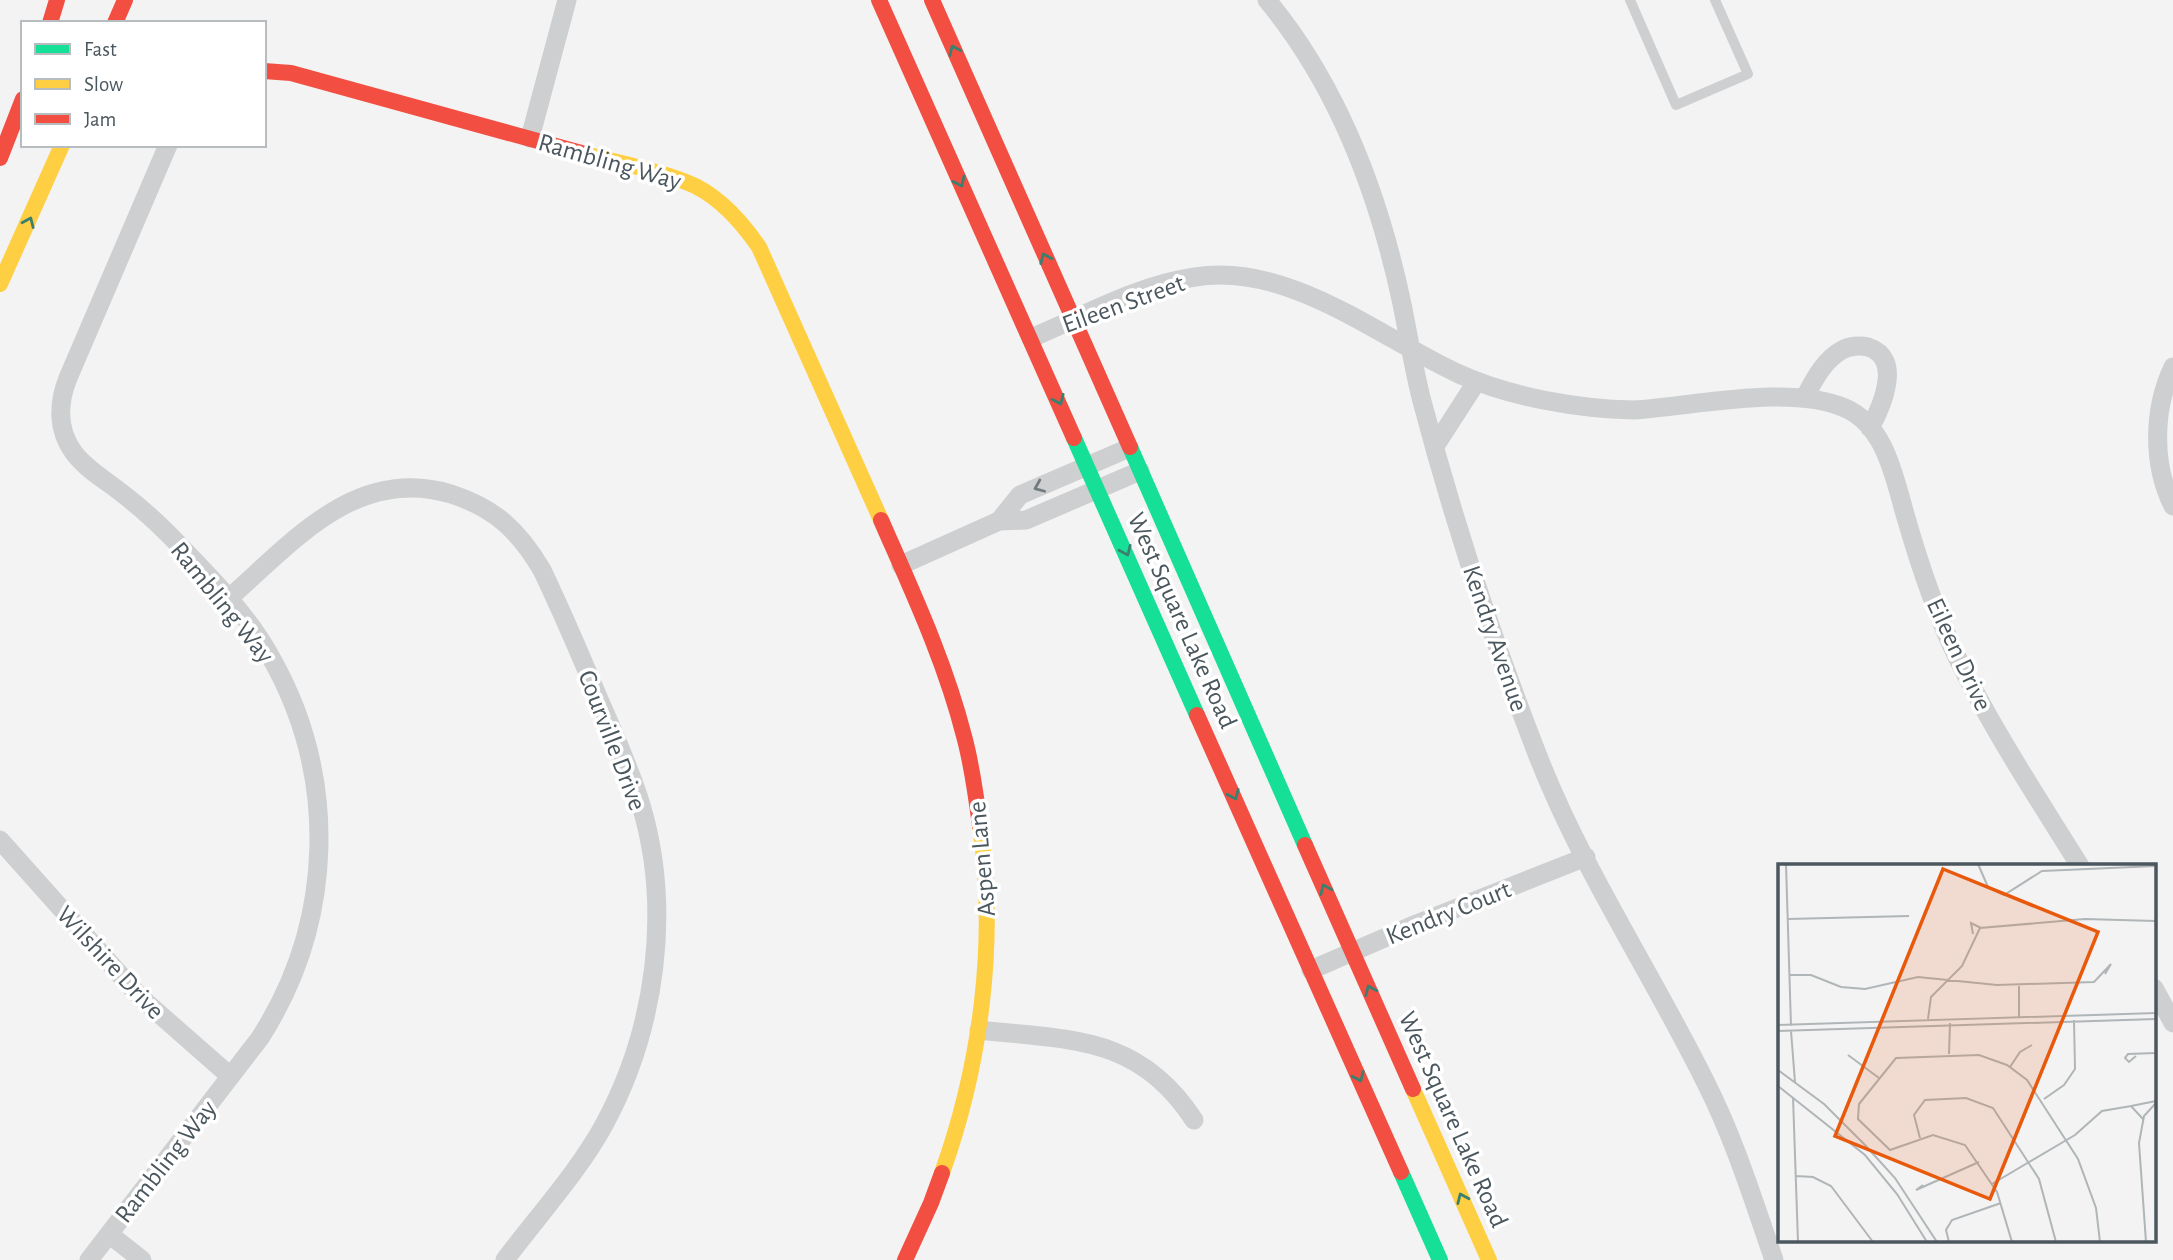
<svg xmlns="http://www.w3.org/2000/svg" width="2173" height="1260" font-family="'Alegreya Sans',sans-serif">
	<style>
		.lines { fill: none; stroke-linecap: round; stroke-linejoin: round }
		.lane { stroke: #cdcfd0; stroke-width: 10 }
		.street { stroke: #cdcfd0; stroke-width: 19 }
		.fast { stroke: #16e098; stroke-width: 16 }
		.slow { stroke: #ffcf43; stroke-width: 16 }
		.jam { stroke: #f24e42; stroke-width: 16 }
		.oneway { stroke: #3b806f }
		.oneway2 { stroke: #727b80 }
		.labels { text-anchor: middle; stroke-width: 7; stroke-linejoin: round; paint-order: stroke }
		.street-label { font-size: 26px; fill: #4b575e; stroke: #fff }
		.inset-road { fill: none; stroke: #b0b5b7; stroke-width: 2 }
		.view { fill: #e8590c; fill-opacity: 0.15; stroke: #e8590c; stroke-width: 3.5 }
		.inset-edge { fill: none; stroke: #4b575e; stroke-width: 3.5 }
	</style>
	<rect width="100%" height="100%" fill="#f3f3f3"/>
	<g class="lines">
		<!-- lane -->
		<path class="lane" d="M1630,0l46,105 72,-31 -33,-74"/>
		<!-- street -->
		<path class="street" d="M1267,0c72,87 112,195 135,304 7,34 12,68 21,101 31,117 69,233 113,346 44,115 114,219 169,330 29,57 48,118 69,179
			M530,138l37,-138
			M1031,338c53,-22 107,-53 164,-61 95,-15 183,60 264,97 51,23 119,35 175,36 61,-4 156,-26 211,-2 42,18 50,74 62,113 13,45 29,92 49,134 36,74 81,142 124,211
			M2173,367c-20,42 -21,97 0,139
			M1805,397c9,-17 19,-37 37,-47 7,-4 18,-5 26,-3 36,11 13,61 2,81
			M1435,446l42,-65
			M999,521l21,-26 109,-47
			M901,565l98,-44 27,-1 114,-49
			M228,599c64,-56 128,-134 223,-105 44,14 68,37 91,76 20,42 38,84 56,127 15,35 32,71 43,108 31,104 15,223 -36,318 -25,47 -68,94 -100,137
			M0,840l140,157 90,79
			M1311,970l103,-45 172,-68
			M2154,988l19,35
			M979,1030c91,10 160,5 215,90
			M109,1234l33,26
			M89,1260l171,-222c75,-117 79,-263 9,-384 -22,-39 -56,-74 -87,-106 -18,-19 -38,-38 -59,-54 -16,-13 -36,-24 -49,-41 -17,-23 -16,-50 -6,-75l100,-233"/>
		<!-- fast -->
		<path class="fast" d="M1074,438l123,277
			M1130,447l175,398
			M1401,1172l39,88"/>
		<!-- slow -->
		<path class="slow" d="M585,154c33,9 69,15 101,28 30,11 55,39 73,65l122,273
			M0,284l62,-139
			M1413,1089l76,171
			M942,1173c39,-109 55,-232 38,-347"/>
		<!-- jam -->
		<path class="jam" d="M879,0l195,438
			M932,0l198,447
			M50,23l7,-23
			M115,23l10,-23
			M264,71l27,2 294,81
			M0,158l23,-59
			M881,520c31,71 64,141 83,216 8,29 12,59 16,90
			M1197,715l204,457
			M1305,845l108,244
			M905,1260l26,-57 11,-30"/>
	</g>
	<!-- one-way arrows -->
	<defs><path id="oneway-chevron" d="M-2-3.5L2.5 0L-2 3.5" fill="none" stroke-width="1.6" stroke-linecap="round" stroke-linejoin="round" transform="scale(1.75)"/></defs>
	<g class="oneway">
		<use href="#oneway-chevron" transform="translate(954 50) rotate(-114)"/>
		<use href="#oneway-chevron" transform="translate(960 182) rotate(65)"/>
		<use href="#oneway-chevron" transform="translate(29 222) rotate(-66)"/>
		<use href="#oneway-chevron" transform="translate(1045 258) rotate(-114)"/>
		<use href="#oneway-chevron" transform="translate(1059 400) rotate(66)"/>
		<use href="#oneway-chevron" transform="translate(1126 551) rotate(66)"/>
		<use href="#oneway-chevron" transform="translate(1234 795) rotate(66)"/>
		<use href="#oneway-chevron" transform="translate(1325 889) rotate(-114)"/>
		<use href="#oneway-chevron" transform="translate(1370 990) rotate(-114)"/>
		<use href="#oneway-chevron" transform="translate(1359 1077) rotate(66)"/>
		<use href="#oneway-chevron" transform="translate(1462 1198) rotate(-114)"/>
	</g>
	<use class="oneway2" href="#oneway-chevron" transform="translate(1039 487) rotate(157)"/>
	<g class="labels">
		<!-- street labels -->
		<g class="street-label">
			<text transform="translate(610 161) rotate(16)" y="9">Rambling Way</text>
			<text transform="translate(1123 303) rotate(-20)" y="9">Eileen Street</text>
			<text transform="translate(223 602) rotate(51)" y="9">Rambling Way</text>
			<text transform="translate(1183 620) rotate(66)" y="9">West Square Lake Road</text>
			<text transform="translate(1496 638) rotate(71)" y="9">Kendry Avenue</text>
			<text transform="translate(1960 654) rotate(65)" y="9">Eileen Drive</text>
			<text transform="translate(613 740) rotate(69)" y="9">Courville Drive</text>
			<text transform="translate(981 859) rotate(-95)" y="9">Aspen Lane</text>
			<text transform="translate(1448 912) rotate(-22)" y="9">Kendry Court</text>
			<text transform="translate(111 962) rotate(47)" y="9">Wilshire Drive</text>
			<text transform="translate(1454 1119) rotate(66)" y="9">West Square Lake Road</text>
			<text transform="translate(165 1161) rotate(-52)" y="9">Rambling Way</text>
		</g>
	</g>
	<!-- overview -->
	<g transform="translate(1778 864)">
		<rect width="378" height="378" fill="#f3f3f3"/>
		<path class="inset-road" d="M8,0l5,162M200,0l10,23 16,8 38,-24 114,-5M10,55l121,-3M195,70l-2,-11 10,5M11,111h22l30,12 24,2 53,-12 79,8 97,-3 17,-18 -6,10M241,120v34M150,155l3,-22 31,-31 18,-38 105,-9 71,2M0,161l378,-12M0,167l378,-12M13,167l4,51M171,190l1,-31M70,191l31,23M358,192l-7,6 -4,-4 3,-4 28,-1M232,203l10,-15 12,-7M0,206l46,34 41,41 30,33 42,64M0,222l87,69 32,39 30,48M15,233l5,145M266,235l20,-14 11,-16 -1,-49M353,242l25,-5M142,274l-6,-23 11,-15 41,-2 27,10 46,71 17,63M18,312l17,1 18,9 42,56M214,320l83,-49 27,-24 29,-5 12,13M145,321l-7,5 63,-28M171,378l-3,-12 6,-10 49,-17M234,378l-15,-50 -32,-47 -32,-10 -43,15 -32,-31 1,-15 37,-46 83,-3 28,10 20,15 51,79 18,49 4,34M368,378l-7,-99 5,-27 12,-13"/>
		<path class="view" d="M165,5l155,63 -108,267 -155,-63z"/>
		<rect width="378" height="378" class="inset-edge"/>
	</g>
	<!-- legend -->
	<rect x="21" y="21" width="245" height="126" fill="#ffffff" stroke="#b7bcbf" stroke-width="2"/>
	<rect x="35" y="44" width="35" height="10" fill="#16e098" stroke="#b7bcbf" stroke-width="2"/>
	<text x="84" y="56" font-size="21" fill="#4b575e">Fast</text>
	<rect x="35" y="79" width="35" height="10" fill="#ffcf43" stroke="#b7bcbf" stroke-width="2"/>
	<text x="84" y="91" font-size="21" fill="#4b575e">Slow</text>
	<rect x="35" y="114" width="35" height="10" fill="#f24e42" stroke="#b7bcbf" stroke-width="2"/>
	<text x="84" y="126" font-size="21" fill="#4b575e">Jam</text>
</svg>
